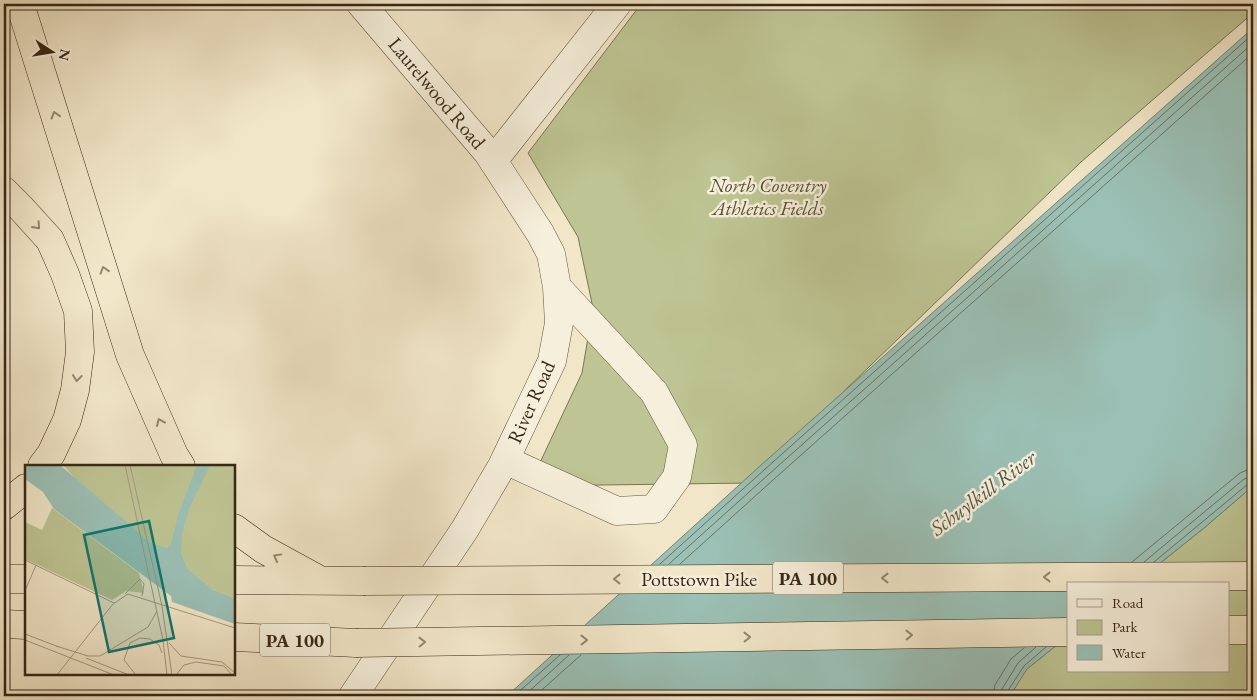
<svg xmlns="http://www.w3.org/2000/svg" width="1257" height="700" font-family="'EB Garamond',serif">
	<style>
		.green { fill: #bec493; stroke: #7a7554 }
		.water { fill: #9bc0b5; stroke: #738275 }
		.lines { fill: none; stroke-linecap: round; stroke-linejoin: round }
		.shore { stroke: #697364; stroke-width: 1 }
		.minor-casing { stroke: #665641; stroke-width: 29 }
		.highway-casing { stroke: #372614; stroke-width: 29 }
		.minor { stroke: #f6efdb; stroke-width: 28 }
		.highway { stroke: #f1e6c8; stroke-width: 28 }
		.highway-bridge-casing { stroke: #372614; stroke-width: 29; stroke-linecap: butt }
		.highway-bridge { stroke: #f1e6c8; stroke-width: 28 }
		.oneway { stroke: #94866e }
		.labels { text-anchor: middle; stroke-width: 5; stroke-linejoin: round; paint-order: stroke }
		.shield { fill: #f6efdb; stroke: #706250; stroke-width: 1 }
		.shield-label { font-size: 19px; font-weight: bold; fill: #372614 }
		.street-label { font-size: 20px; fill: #372614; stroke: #f6efdb }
		.park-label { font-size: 20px; font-style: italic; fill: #594e34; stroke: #f6efdb }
		.water-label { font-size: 21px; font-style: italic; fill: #555444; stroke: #f6efdb }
		.inset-road { fill: none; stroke: #a79980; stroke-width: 1 }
		.view { fill: #0f766e; fill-opacity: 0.15; stroke: #0f766e; stroke-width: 2.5 }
		.inset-edge { fill: none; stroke: #372614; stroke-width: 2.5 }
	</style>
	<rect width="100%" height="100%" fill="#f1e6c8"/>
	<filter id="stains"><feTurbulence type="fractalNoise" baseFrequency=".004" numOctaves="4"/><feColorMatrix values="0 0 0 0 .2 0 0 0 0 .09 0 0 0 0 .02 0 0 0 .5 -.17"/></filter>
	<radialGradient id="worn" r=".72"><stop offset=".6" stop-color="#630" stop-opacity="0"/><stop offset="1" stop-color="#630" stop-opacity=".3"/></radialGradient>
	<!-- green -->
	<path class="green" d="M641,4h612v9l-172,149 -332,321 -220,3 53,-113 11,-65 -15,-71 -50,-84z
		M1253,486v210h-256l30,-27 41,-33v35h160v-87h-94l70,-56z"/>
	<!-- water -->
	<path class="water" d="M1253,28v458l-49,42 -70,56h-66v52l-41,33 -17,27h-503l253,-230z"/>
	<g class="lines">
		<!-- shore -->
		<path class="shore" d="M1132,562l108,-89 7,-3 6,-1
			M1144,562l100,-83 9,-2
			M1154,562l94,-78 5,-1
			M660,564l104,-94 489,-436
			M669,564l99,-89 485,-432
			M680,564l93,-84 480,-427
			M514,696l46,-41
			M524,696l45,-41
			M535,696l46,-41
			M993,696l2,-11 16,-26 13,-11
			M1000,696l2,-7 16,-26 18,-16
			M1006,696l1,-4 17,-26 22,-19"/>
		<defs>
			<path id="minor" d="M493,161l124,-157
				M505,460l112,51 37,-2 23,-32 6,-32 -29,-53 -97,-105
				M353,696l112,-167 37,-63 50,-105 7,-38 -2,-36 -6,-33 -11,-21 -52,-80 -127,-149"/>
			<path id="highway" d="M20,4l110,351 44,100 7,11
				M4,191l17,17 29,32 15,34 13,37 2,41 -5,38 -8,30 -16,34 -9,12
				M4,506l22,-18
				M234,528l29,21 53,29
				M4,579h22
				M234,580l129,1
				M4,624l22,1
				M1228,630h25
				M234,637l122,6"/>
		</defs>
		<!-- minor casing -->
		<use href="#minor" class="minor-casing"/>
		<!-- highway casing -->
		<use href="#highway" class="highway-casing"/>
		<!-- minor -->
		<use href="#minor" class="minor"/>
		<!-- highway -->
		<use href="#highway" class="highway"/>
		<defs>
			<path id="highway-bridge" d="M363,581l890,-5
				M356,643l712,-11"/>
		</defs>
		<!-- highway-bridge casing -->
		<use href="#highway-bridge" class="highway-bridge-casing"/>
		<!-- highway-bridge -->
		<use href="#highway-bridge" class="highway-bridge"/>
	</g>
	<!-- one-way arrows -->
	<defs><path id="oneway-chevron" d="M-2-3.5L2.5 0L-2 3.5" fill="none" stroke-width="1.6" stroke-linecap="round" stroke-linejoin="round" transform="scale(1.25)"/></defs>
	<g class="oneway">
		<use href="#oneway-chevron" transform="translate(55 115) rotate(-107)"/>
		<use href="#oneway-chevron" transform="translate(37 226) rotate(48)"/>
		<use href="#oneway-chevron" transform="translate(104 270) rotate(-107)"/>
		<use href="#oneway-chevron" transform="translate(77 378) rotate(97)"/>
		<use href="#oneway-chevron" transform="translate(160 422) rotate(-113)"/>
		<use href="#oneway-chevron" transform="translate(277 557) rotate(-151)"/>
		<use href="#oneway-chevron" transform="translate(1047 577) rotate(180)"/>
		<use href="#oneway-chevron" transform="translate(885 578) rotate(180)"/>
		<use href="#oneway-chevron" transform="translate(617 579) rotate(180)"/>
		<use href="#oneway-chevron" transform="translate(909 635) rotate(-1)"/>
		<use href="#oneway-chevron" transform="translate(747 637) rotate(-1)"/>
		<use href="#oneway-chevron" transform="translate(584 640) rotate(-1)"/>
		<use href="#oneway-chevron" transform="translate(422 642) rotate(-1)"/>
	</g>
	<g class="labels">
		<!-- shield labels -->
		<g class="shield">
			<rect x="773" y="561.5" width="70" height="33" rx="4"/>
			<rect x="260" y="623.5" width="70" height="33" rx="4"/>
		</g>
		<g class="shield-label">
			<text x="808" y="585">PA 100</text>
			<text x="295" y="647">PA 100</text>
		</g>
		<!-- street labels -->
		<g class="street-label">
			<text transform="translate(437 93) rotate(50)" y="7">Laurelwood Road</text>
			<text transform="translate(531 402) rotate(-66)" y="7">River Road</text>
			<text x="699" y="586">Pottstown Pike</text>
		</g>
		<!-- park labels -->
		<g class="park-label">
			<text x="768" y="192">North Coventry<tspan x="768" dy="23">Athletics Fields</tspan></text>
		</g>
		<!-- water labels -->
		<g class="water-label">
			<text transform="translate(983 493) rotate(-37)" y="7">Schuylkill River</text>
		</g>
	</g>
	<!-- overview -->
	<g transform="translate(25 465)">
		<rect width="210" height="210" fill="#f1e6c8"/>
		<path d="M38,0h172v133l-22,-8 -62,-47 -67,-55zM27,43l87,65 5,20 -18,-2 -14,9 -87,-41v-37l17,8z" fill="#bec493"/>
		<path d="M0,0h35l91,78 16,5 4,-4 7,-29 19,-50h13l-21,44 -7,25 -1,19 6,16 26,21 22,8v26l-63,-22 -1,-6 -117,-87 -11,-17 -18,-13z" fill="#9bc0b5"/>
		<path class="inset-road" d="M100,0l38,175 4,35M105,0l32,141 10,69M0,95l89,43M0,126l11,-26M100,129l15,-15 4,5 -2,12M0,169l34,13M0,175l89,35M144,178l12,13 41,6 13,11M31,181l32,10h12l48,-29 9,-16M61,193l43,17M32,210l56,-71 15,-10 107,34M111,210l-12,-15 6,-17 10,-5 10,1 9,6 3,8M151,210l8,-10 12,-3 28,4 8,9"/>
		<path class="view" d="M124,56l25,117 -65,14 -25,-117z"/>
		<rect width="210" height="210" class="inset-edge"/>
	</g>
	<!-- margin -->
	<rect width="1257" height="700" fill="none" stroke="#f1e6c8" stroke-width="20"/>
	<rect x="5" y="5" width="1247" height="690" fill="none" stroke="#372614" stroke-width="2.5"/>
	<rect x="10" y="10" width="1237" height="680" fill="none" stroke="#372614"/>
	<!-- legend -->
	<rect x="1067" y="582" width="162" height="90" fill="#f6efdb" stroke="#aa9f8b"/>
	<rect x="1077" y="599" width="25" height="8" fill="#f6efdb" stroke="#aa9f8b"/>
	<text x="1112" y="608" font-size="15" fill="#372614">Road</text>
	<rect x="1077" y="620" width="25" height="15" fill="#bec493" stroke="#aa9f8b"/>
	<text x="1112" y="632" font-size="15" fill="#372614">Park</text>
	<rect x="1077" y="645" width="25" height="15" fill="#9bc0b5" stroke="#aa9f8b"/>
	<text x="1112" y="658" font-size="15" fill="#372614">Water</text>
	<!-- north arrow -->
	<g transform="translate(52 52) rotate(102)" stroke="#f6efdb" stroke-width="4" paint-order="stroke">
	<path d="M0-4L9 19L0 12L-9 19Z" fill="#372614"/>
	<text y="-8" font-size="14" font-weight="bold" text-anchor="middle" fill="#372614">N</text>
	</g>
	<rect width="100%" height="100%" filter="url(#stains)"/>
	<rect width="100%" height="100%" fill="url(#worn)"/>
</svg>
